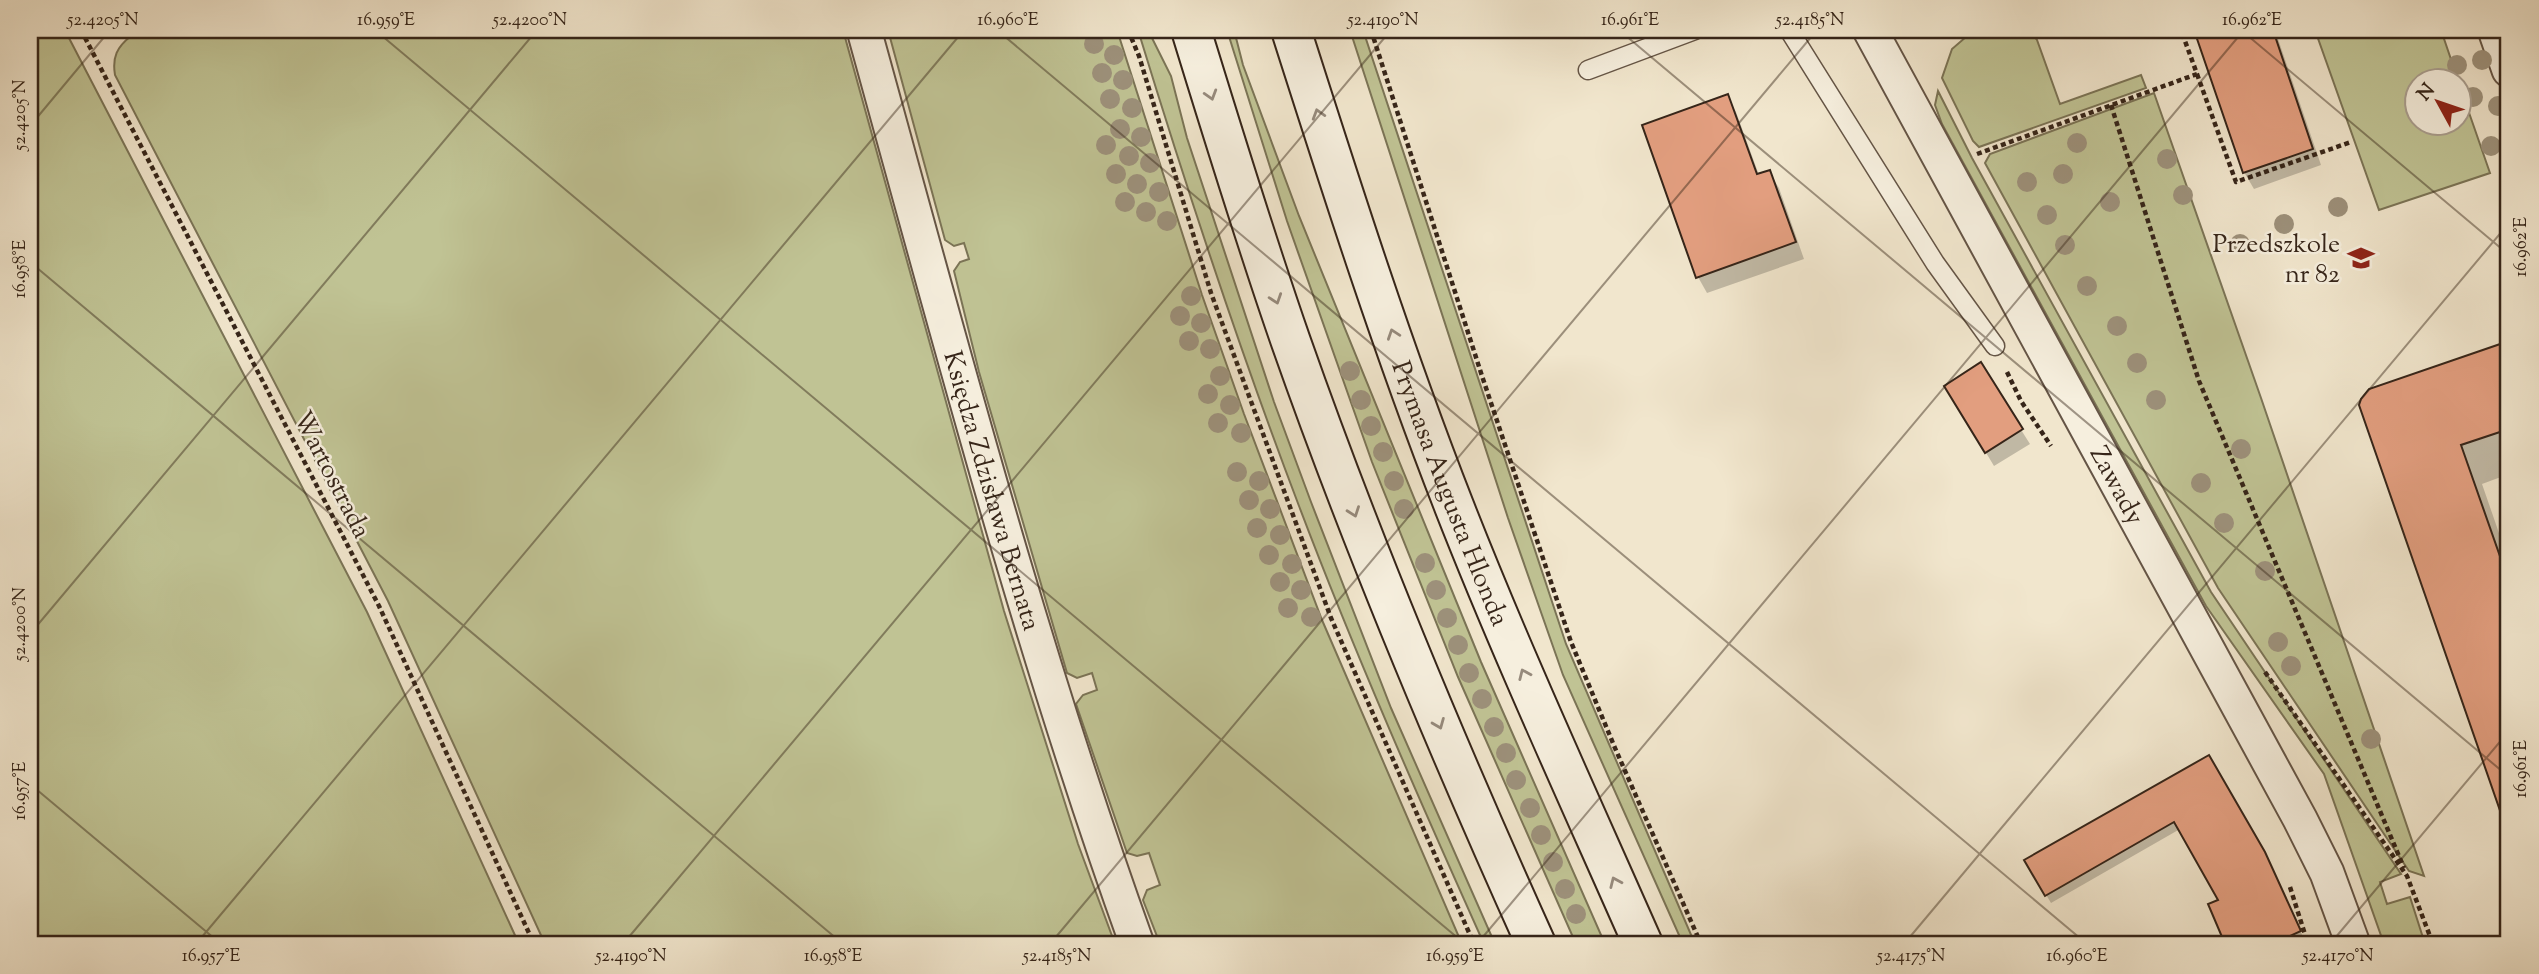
<svg xmlns="http://www.w3.org/2000/svg" width="2539" height="974" font-family="'Sorts Mill Goudy',serif">
	<style>
		.green { fill: #c0c394; stroke: #7b7456; stroke-width: 2 }
		.shadow { fill: #0003 }
		.building { fill: #e29e7f; stroke: #362519; stroke-width: 2 }
		.lines { fill: none; stroke-linecap: round; stroke-linejoin: round }
		.service-casing { stroke: #655546; stroke-width: 21 }
		.minor-casing { stroke: #655546; stroke-width: 37 }
		.secondary-casing { stroke: #362519; stroke-width: 42 }
		.path { stroke: #362519; stroke-width: 4.5; stroke-dasharray: 5 3.5; stroke-linecap: butt }
		.service { stroke: #f6efde; stroke-width: 18 }
		.minor { stroke: #f6efde; stroke-width: 33 }
		.secondary { stroke: #f6efde; stroke-width: 38 }
		.tree { fill: #9d917b }
		.oneway { stroke: #968a7c }
		.ticks { fill: none; stroke: #362519; stroke-width: 2; stroke-opacity: 0.45 }
		.labels { text-anchor: middle; stroke-width: 5; stroke-linejoin: round; paint-order: stroke }
		.poi-label { font-size: 26px; fill: #362519; stroke: #f6efde; text-anchor: end }
		.street-label { font-size: 26px; fill: #362519; stroke: #f6efde }
		.neatline { fill: none; stroke: #362519; stroke-width: 2.5 }
		.ticks-label { font-size: 18px; text-anchor: middle; fill: #362519 }
	</style>
	<rect width="100%" height="100%" fill="#f1e6cd"/>
	<filter id="stains"><feTurbulence type="fractalNoise" baseFrequency=".00286" numOctaves="4"/><feColorMatrix values="0 0 0 0 .2 0 0 0 0 .09 0 0 0 0 .02 0 0 0 .5 -.17"/></filter>
	<radialGradient id="worn" r=".72"><stop offset=".6" stop-color="#630" stop-opacity="0"/><stop offset="1" stop-color="#630" stop-opacity=".3"/></radialGradient>
	<!-- green -->
	<path class="green" d="M30,30h35l5,10 297,572 152,332h-489z
		M128,30h715l161,581 74,233 37,100h-570l-157,-343 -273,-526c-3,-18 2,-28 16,-39z
		M888,30h229l85,265 42,119 78,206 140,324h-302l-17,-44 4,-10 13,-5 -11,-32 -12,3 -10,-3 -51,-149 7,-9 14,-5 -5,-17 -15,5 -10,-5 -88,-301 -25,-101 6,-9 9,-3 -5,-16 -10,3 -9,-6z
		M1138,30h10l23,46 16,62 87,264 37,100 80,206 104,236h-11c-65,-145 -129,-290 -185,-438 -60,-157 -112,-316 -161,-476z
		M1227,30h7l9,35 56,151 182,446 124,282h-29l-118,-267 -86,-215 -85,-241z
		M1350,30h13l203,614 129,300h-12l-120,-269 -55,-157z
		M1974,30h55l8,10 23,64 81,-29 5,13 -167,59 -6,-6 -31,-63 10,-29z
		M2315,30h126l17,50h-42v42h42v-41l32,92 -111,37z
		M1938,91l34,67 239,434 190,282 -21,8 7,22 23,-7 15,47h-41l-60,-170 -118,-168 -16,-29 -248,-453 -7,-19z
		M2154,93l107,305 163,478 -15,-5 -191,-283 -233,-425 5,-9z"/>
	<!-- shadow -->
	<path class="shadow" d="M2195,30h80l46,135 -67,24 -10,-17z
		M1727,96l9,16 23,63 10,-3 10,16 25,71 -97,34 -9,-16z
		M2509,343v131l-27,10 27,78v247l-19,-34 -120,-384z
		M1980,365l50,79 -36,22 -48,-80z
		M2208,758l61,104 35,77 -4,2 1,3h-74l-17,-39 10,-4 -40,-72 -129,74 -25,-42z"/>
	<!-- building -->
	<path class="building" d="M2194,30h79l40,119 -70,24z
		M1728,94l29,80 13,-4 26,72 -100,36 -54,-153z
		M2509,341v88l-48,16 48,137v239l-5,1 -145,-417 2,-6 8,-10z
		M1981,362l42,67 -38,24 -41,-67z
		M2209,755l56,97 36,79 -29,13h-47l-17,-40 10,-4 -44,-78 -129,74 -21,-36z"/>
	<g class="lines">
		<defs>
			<path id="service" d="M1789,30l146,233 60,83
				M1588,70l107,-40"/>
			<g id="minor">
				<path id="s1" d="M864,30c85,307 165,614 273,914"/>
				<path id="s2" d="M1870,30l430,789 27,54 26,71"/>
				<path d="M2495,30l14,40"/>
			</g>
			<g id="secondary">
				<path d="M1191,30c32,104 64,209 100,312 72,205 156,405 245,602"/>
				<path id="s3" d="M1291,30c51,160 102,320 163,476 58,148 125,293 189,438"/>
			</g>
		</defs>
		<!-- service casing -->
		<use href="#service" class="service-casing"/>
		<!-- minor casing -->
		<use href="#minor" class="minor-casing"/>
		<!-- secondary casing -->
		<use href="#secondary" class="secondary-casing"/>
		<!-- path -->
		<path class="path" d="M81,30l298,576 155,338
			M1128,30l11,26 72,237 120,325 143,326
			M1371,30l111,346 89,266 44,106 86,196
			M83,33l8,-3
			M2197,74l39,108 115,-40
			M2111,105l88,276 205,487
			M1977,154l220,-80 -16,-44
			M2007,372l14,29 30,45
			M2265,672l142,204 26,68
			M2290,887l18,57"/>
		<!-- service -->
		<use href="#service" class="service"/>
		<!-- minor -->
		<use href="#minor" class="minor"/>
		<!-- secondary -->
		<use href="#secondary" class="secondary"/>
	</g>
	<!-- trees -->
	<g class="tree">
		<circle cx="1094" cy="44" r="10"/>
		<circle cx="1114" cy="55" r="10"/>
		<circle cx="2482" cy="60" r="10"/>
		<circle cx="2457" cy="65" r="10"/>
		<circle cx="1102" cy="73" r="10"/>
		<circle cx="1123" cy="80" r="10"/>
		<circle cx="2473" cy="97" r="10"/>
		<circle cx="1110" cy="99" r="10"/>
		<circle cx="2498" cy="106" r="10"/>
		<circle cx="1132" cy="108" r="10"/>
		<circle cx="1120" cy="129" r="10"/>
		<circle cx="1141" cy="137" r="10"/>
		<circle cx="2077" cy="143" r="10"/>
		<circle cx="1106" cy="145" r="10"/>
		<circle cx="2491" cy="146" r="10"/>
		<circle cx="1129" cy="156" r="10"/>
		<circle cx="2167" cy="159" r="10"/>
		<circle cx="1150" cy="163" r="10"/>
		<circle cx="1116" cy="174" r="10"/>
		<circle cx="2063" cy="174" r="10"/>
		<circle cx="2027" cy="182" r="10"/>
		<circle cx="1137" cy="184" r="10"/>
		<circle cx="1159" cy="192" r="10"/>
		<circle cx="2183" cy="195" r="10"/>
		<circle cx="1125" cy="202" r="10"/>
		<circle cx="2110" cy="202" r="10"/>
		<circle cx="2338" cy="207" r="10"/>
		<circle cx="1146" cy="212" r="10"/>
		<circle cx="2047" cy="215" r="10"/>
		<circle cx="1167" cy="221" r="10"/>
		<circle cx="2284" cy="224" r="10"/>
		<circle cx="2240" cy="244" r="10"/>
		<circle cx="2065" cy="245" r="10"/>
		<circle cx="2087" cy="286" r="10"/>
		<circle cx="1191" cy="296" r="10"/>
		<circle cx="1180" cy="316" r="10"/>
		<circle cx="1201" cy="323" r="10"/>
		<circle cx="2117" cy="326" r="10"/>
		<circle cx="1189" cy="341" r="10"/>
		<circle cx="1210" cy="349" r="10"/>
		<circle cx="2137" cy="363" r="10"/>
		<circle cx="1350" cy="371" r="10"/>
		<circle cx="1220" cy="376" r="10"/>
		<circle cx="1208" cy="394" r="10"/>
		<circle cx="1361" cy="400" r="10"/>
		<circle cx="2156" cy="400" r="10"/>
		<circle cx="1230" cy="405" r="10"/>
		<circle cx="1218" cy="423" r="10"/>
		<circle cx="1371" cy="426" r="10"/>
		<circle cx="1241" cy="433" r="10"/>
		<circle cx="2241" cy="449" r="10"/>
		<circle cx="1383" cy="452" r="10"/>
		<circle cx="1237" cy="472" r="10"/>
		<circle cx="1259" cy="481" r="10"/>
		<circle cx="1394" cy="481" r="10"/>
		<circle cx="2201" cy="483" r="10"/>
		<circle cx="1249" cy="500" r="10"/>
		<circle cx="1270" cy="509" r="10"/>
		<circle cx="1404" cy="509" r="10"/>
		<circle cx="2224" cy="523" r="10"/>
		<circle cx="1257" cy="528" r="10"/>
		<circle cx="1280" cy="535" r="10"/>
		<circle cx="1269" cy="555" r="10"/>
		<circle cx="1425" cy="563" r="10"/>
		<circle cx="1292" cy="564" r="10"/>
		<circle cx="2265" cy="571" r="10"/>
		<circle cx="1280" cy="582" r="10"/>
		<circle cx="1301" cy="590" r="10"/>
		<circle cx="1436" cy="590" r="10"/>
		<circle cx="1288" cy="608" r="10"/>
		<circle cx="1311" cy="617" r="10"/>
		<circle cx="1447" cy="618" r="10"/>
		<circle cx="2278" cy="642" r="10"/>
		<circle cx="1458" cy="645" r="10"/>
		<circle cx="2291" cy="666" r="10"/>
		<circle cx="1469" cy="673" r="10"/>
		<circle cx="1482" cy="699" r="10"/>
		<circle cx="1494" cy="727" r="10"/>
		<circle cx="2371" cy="739" r="10"/>
		<circle cx="1506" cy="753" r="10"/>
		<circle cx="1516" cy="780" r="10"/>
		<circle cx="1530" cy="808" r="10"/>
		<circle cx="1541" cy="835" r="10"/>
		<circle cx="1553" cy="862" r="10"/>
		<circle cx="1565" cy="889" r="10"/>
		<circle cx="1576" cy="914" r="10"/>
	</g>
	<!-- one-way arrows -->
	<defs><path id="oneway-chevron" d="M-2-3.5L2.5 0L-2 3.5" fill="none" stroke-width="1.6" stroke-linecap="round" stroke-linejoin="round" transform="scale(1.75)"/></defs>
	<g class="oneway">
		<use href="#oneway-chevron" transform="translate(1211 95) rotate(73)"/>
		<use href="#oneway-chevron" transform="translate(1318 114) rotate(-107)"/>
		<use href="#oneway-chevron" transform="translate(1276 299) rotate(71)"/>
		<use href="#oneway-chevron" transform="translate(1393 334) rotate(-109)"/>
		<use href="#oneway-chevron" transform="translate(1354 512) rotate(70)"/>
		<use href="#oneway-chevron" transform="translate(1524 674) rotate(-114)"/>
		<use href="#oneway-chevron" transform="translate(1439 724) rotate(68)"/>
		<use href="#oneway-chevron" transform="translate(1615 882) rotate(-114)"/>
	</g>
	<!-- ticks -->
	<path class="ticks" d="M375,30l1090,914M997,30l1090,914M1619,30l890,747M2241,30l268,225M30,126l80,-96M30,262l813,682M30,634l507,-604M30,784l191,160M196,944l768,-914M623,944l768,-914M1050,944l767,-914M1477,944l767,-914M1904,944l605,-721M2330,944l179,-213"/>
	<!-- icons -->
	<defs>
		<symbol id="school-bare" viewBox="-9 -9 18 18"><path d="M0-5L7-2L0 1L-7-2ZM-4 1L0 2.5L4 1V4Q0 6-4 4Z" fill="#8f2418" stroke="#f6efde" stroke-width="2.5" paint-order="stroke"/></symbol>
	</defs>
	<g fill-rule="evenodd">
		<use href="#school-bare" x="2342" y="239" width="38" height="38"/>
	</g>
	<g class="labels">
		<!-- poi labels -->
		<g class="poi-label">
			<text x="2340" y="252">Przedszkole<tspan x="2340" dy="30">nr 82</tspan></text>
		</g>
		<!-- street labels -->
		<g class="street-label">
			<text transform="translate(333 474) rotate(63)" y="9">Wartostrada</text>
			<text dy="9" stroke="none"><textPath href="#s2" startOffset="518">Zawady</textPath></text>
			<text dy="9" stroke="none"><textPath href="#s1" startOffset="478">Księdza Zdzisława Bernata</textPath></text>
			<text dy="9" stroke="none"><textPath href="#s3" startOffset="490">Prymasa Augusta Hlonda</textPath></text>
		</g>
	</g>
	<!-- margin -->
	<rect width="2539" height="974" fill="none" stroke="#f1e6cd" stroke-width="77"/>
	<!-- north arrow -->
	<g transform="translate(2438 102) rotate(310)"><circle r="33" fill="#f6efde" stroke="#a99e8f" stroke-width="2"/>
	<path d="M0-5L12 26L0 18L-12 26Z" fill="#8f2418"/>
	<text y="-10" font-size="19" font-weight="bold" text-anchor="middle" fill="#362519">N</text>
	</g>
	<rect x="38" y="38" width="2462" height="898" class="neatline"/>
	<g class="ticks-label">
		<text x="103" y="25">52.4205°N</text>
		<text x="386" y="25">16.959°E</text>
		<text x="530" y="25">52.4200°N</text>
		<text x="1008" y="25">16.960°E</text>
		<text x="1383" y="25">52.4190°N</text>
		<text x="1630" y="25">16.961°E</text>
		<text x="1810" y="25">52.4185°N</text>
		<text x="2252" y="25">16.962°E</text>
		<text transform="translate(19 115) rotate(-90)" y="6">52.4205°N</text>
		<text transform="translate(2520 247) rotate(-90)" y="6">16.962°E</text>
		<text transform="translate(19 269) rotate(-90)" y="6">16.958°E</text>
		<text transform="translate(19 624) rotate(-90)" y="6">52.4200°N</text>
		<text transform="translate(2520 769) rotate(-90)" y="6">16.961°E</text>
		<text transform="translate(19 791) rotate(-90)" y="6">16.957°E</text>
		<text x="211" y="961">16.957°E</text>
		<text x="631" y="961">52.4190°N</text>
		<text x="833" y="961">16.958°E</text>
		<text x="1057" y="961">52.4185°N</text>
		<text x="1455" y="961">16.959°E</text>
		<text x="1911" y="961">52.4175°N</text>
		<text x="2077" y="961">16.960°E</text>
		<text x="2338" y="961">52.4170°N</text>
	</g>
	<rect width="100%" height="100%" filter="url(#stains)"/>
	<rect width="100%" height="100%" fill="url(#worn)"/>
</svg>
